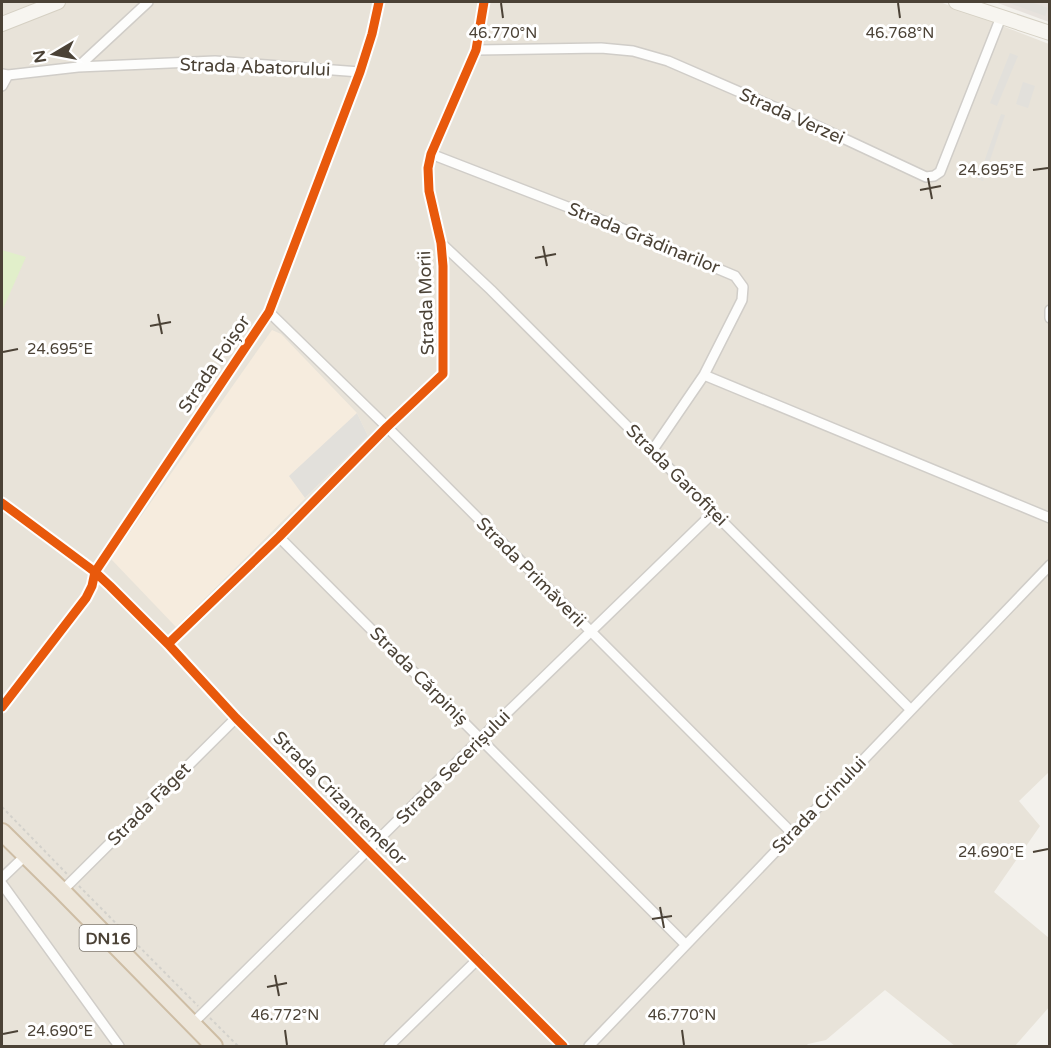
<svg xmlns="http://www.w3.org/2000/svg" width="1051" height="1048" font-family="'Varela Round',sans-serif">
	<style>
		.residential { fill: #e8e3d9 }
		.commercial { fill: #f6ecde }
		.industrial { fill: #e7e2dd }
		.green { fill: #e1efca }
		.parking { fill: #e2e0db }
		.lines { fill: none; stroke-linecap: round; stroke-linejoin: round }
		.street-casing { stroke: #d0cdc8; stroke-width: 12 }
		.secondary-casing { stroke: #d5d0c3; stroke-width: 16 }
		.highway-casing { stroke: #cebda4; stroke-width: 20 }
		.path { stroke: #d3d1cb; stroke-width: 2; stroke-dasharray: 3 3; stroke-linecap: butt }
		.street { stroke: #fdfdfc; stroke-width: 9 }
		.secondary { stroke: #f7f5f0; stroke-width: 14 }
		.highway { stroke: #ede6da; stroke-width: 16 }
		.cycleway-casing { stroke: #fff; stroke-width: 13 }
		.cycleway { stroke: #e8590c; stroke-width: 9 }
		.ticks { fill: none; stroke: #4b4236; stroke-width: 2 }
		.labels { text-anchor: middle; stroke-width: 6; stroke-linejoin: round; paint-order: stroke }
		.shield { fill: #fff; stroke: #817b72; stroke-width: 1.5 }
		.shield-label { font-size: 16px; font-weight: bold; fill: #4b4236 }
		.street-label { font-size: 18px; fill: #4b4236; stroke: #fff }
		.ticks-label { font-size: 15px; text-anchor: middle; fill: #4b4236; stroke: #fff; stroke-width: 6; stroke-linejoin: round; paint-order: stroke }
	</style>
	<rect width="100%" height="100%" fill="#f3f1ec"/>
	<!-- residential -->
	<path class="residential" d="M2,2h938l109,42v728l-30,29 21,25 -46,66 55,46 1,68 -35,40h-60l-70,-56 -59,50 -18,4 -2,2h-804z"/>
	<!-- commercial -->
	<path class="commercial" d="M272,330l9,4 76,79 11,23 -192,191 -65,-68z"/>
	<!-- industrial -->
	<path class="industrial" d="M995,2h54v20z"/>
	<!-- green -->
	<path class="green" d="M2,250l24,7 -24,54z"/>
	<!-- parking -->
	<path class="parking" d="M1006,2h25l17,6 -3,8z
		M1010,53l8,3 -21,50 -7,-3z
		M1023,82l12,4 -7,22 -12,-4z
		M1001,114l4,1 -22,66 -5,-2z
		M357,413l11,23 -63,62 -16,-22z"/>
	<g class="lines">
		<defs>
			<path id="street" d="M476,50l125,-2 32,3 35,10 134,58 124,58 8,-1 6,-4 61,-155
				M78,67l70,-65
				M2,74l6,1 70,-8 137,-6 145,11
				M2,86l6,-11
				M431,154l173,67 131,55 8,11 -1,13 -38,75 -52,76
				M441,243l50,47 420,420
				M1050,310v8
				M269,312l118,115 405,406
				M704,375l346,143
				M2,503l93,69 15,14 58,58 68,74 327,328
				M279,537l406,407
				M168,644l111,-107 108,-110 56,-53v-108l-2,-23 -12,-52 -1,-23 3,-14 45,-104 8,-48
				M2,707l84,-109 6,-12 3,-14 174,-260 91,-240 12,-38 7,-32
				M2,878l24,-23
				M2,884l117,162
				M62,891l174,-173
				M192,1024l289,-286 233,-226
				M389,1046l89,-87
				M589,1046l461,-481"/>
			<path id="secondary" d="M956,2l94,31
				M2,24l56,-22"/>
			<path id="highway" d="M2,832l60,59 152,155"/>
		</defs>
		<!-- street casing -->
		<use href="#street" class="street-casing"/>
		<!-- secondary casing -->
		<use href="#secondary" class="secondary-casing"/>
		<!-- highway casing -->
		<use href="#highway" class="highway-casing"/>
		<!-- path -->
		<path class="path" d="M2,807l65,67
			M79,886l119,120
			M210,1018l28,28"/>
		<!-- street -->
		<use href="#street" class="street"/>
		<!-- secondary -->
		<use href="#secondary" class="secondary"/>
		<!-- highway -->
		<use href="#highway" class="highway"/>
		<defs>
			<path id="cycleway" d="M2,503l93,69 15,14 58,58 68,74 327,328
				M168,644l111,-107 108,-110 56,-53v-108l-2,-23 -12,-52 -1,-23 3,-14 45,-104 8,-48
				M2,707l84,-109 6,-12 3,-14 174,-260 91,-240 12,-38 7,-32"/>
		</defs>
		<!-- cycleway casing -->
		<use href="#cycleway" class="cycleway-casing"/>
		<!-- cycleway -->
		<use href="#cycleway" class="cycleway"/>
	</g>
	<!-- ticks -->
	<path class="ticks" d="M501,3l2,15M898,3l2,15M1033,170l15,-2M928,178l4,21M920,190l21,-4M543,246l4,20M535,258l21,-4M158,314l4,20M150,326l21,-4M3,352l15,-3M1033,852l15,-3M660,907l4,21M652,919l20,-3M275,975l4,21M267,987l20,-4M285,1030l2,15M682,1030l2,15M3,1034l15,-3"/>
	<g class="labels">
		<!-- shield labels -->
		<rect class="shield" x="79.5" y="925" width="57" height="26" rx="4.5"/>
		<g class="shield-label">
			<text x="108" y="944">DN16</text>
		</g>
		<!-- street labels -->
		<g class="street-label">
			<text transform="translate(255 67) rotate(2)" y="6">Strada Abatorului</text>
			<text transform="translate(792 116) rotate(24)" y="6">Strada Verzei</text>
			<text transform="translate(644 238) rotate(22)" y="6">Strada Grădinarilor</text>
			<text transform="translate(426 303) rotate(-92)" y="6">Strada Morii</text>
			<text transform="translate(214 364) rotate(-56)" y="6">Strada Foișor</text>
			<text transform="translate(677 475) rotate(45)" y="6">Strada Garofiței</text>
			<text transform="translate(531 572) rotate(45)" y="6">Strada Primăverii</text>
			<text transform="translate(419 676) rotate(45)" y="6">Strada Cărpiniș</text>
			<text transform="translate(453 767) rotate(-45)" y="6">Strada Secerișului</text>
			<text transform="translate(340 798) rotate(45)" y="6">Strada Crizantemelor</text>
			<text transform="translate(149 804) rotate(-45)" y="6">Strada Făget</text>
			<text transform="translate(819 805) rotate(-46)" y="6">Strada Crinului</text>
		</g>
	</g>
	<g class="ticks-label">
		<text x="503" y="38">46.770°N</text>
		<text x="900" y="38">46.768°N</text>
		<text x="991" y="175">24.695°E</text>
		<text x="60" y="354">24.695°E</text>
		<text x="991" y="857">24.690°E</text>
		<text x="285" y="1020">46.772°N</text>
		<text x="682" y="1020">46.770°N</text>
		<text x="60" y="1036">24.690°E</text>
	</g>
	<!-- border -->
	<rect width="1051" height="1048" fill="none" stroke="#4b4236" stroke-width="6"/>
	<!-- north arrow -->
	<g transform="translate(54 54) rotate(260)" stroke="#ffffff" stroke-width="4.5" paint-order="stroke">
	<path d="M0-4.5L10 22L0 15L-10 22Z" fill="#4b4236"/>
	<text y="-9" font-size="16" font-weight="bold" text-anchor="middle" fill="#4b4236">N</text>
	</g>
</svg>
